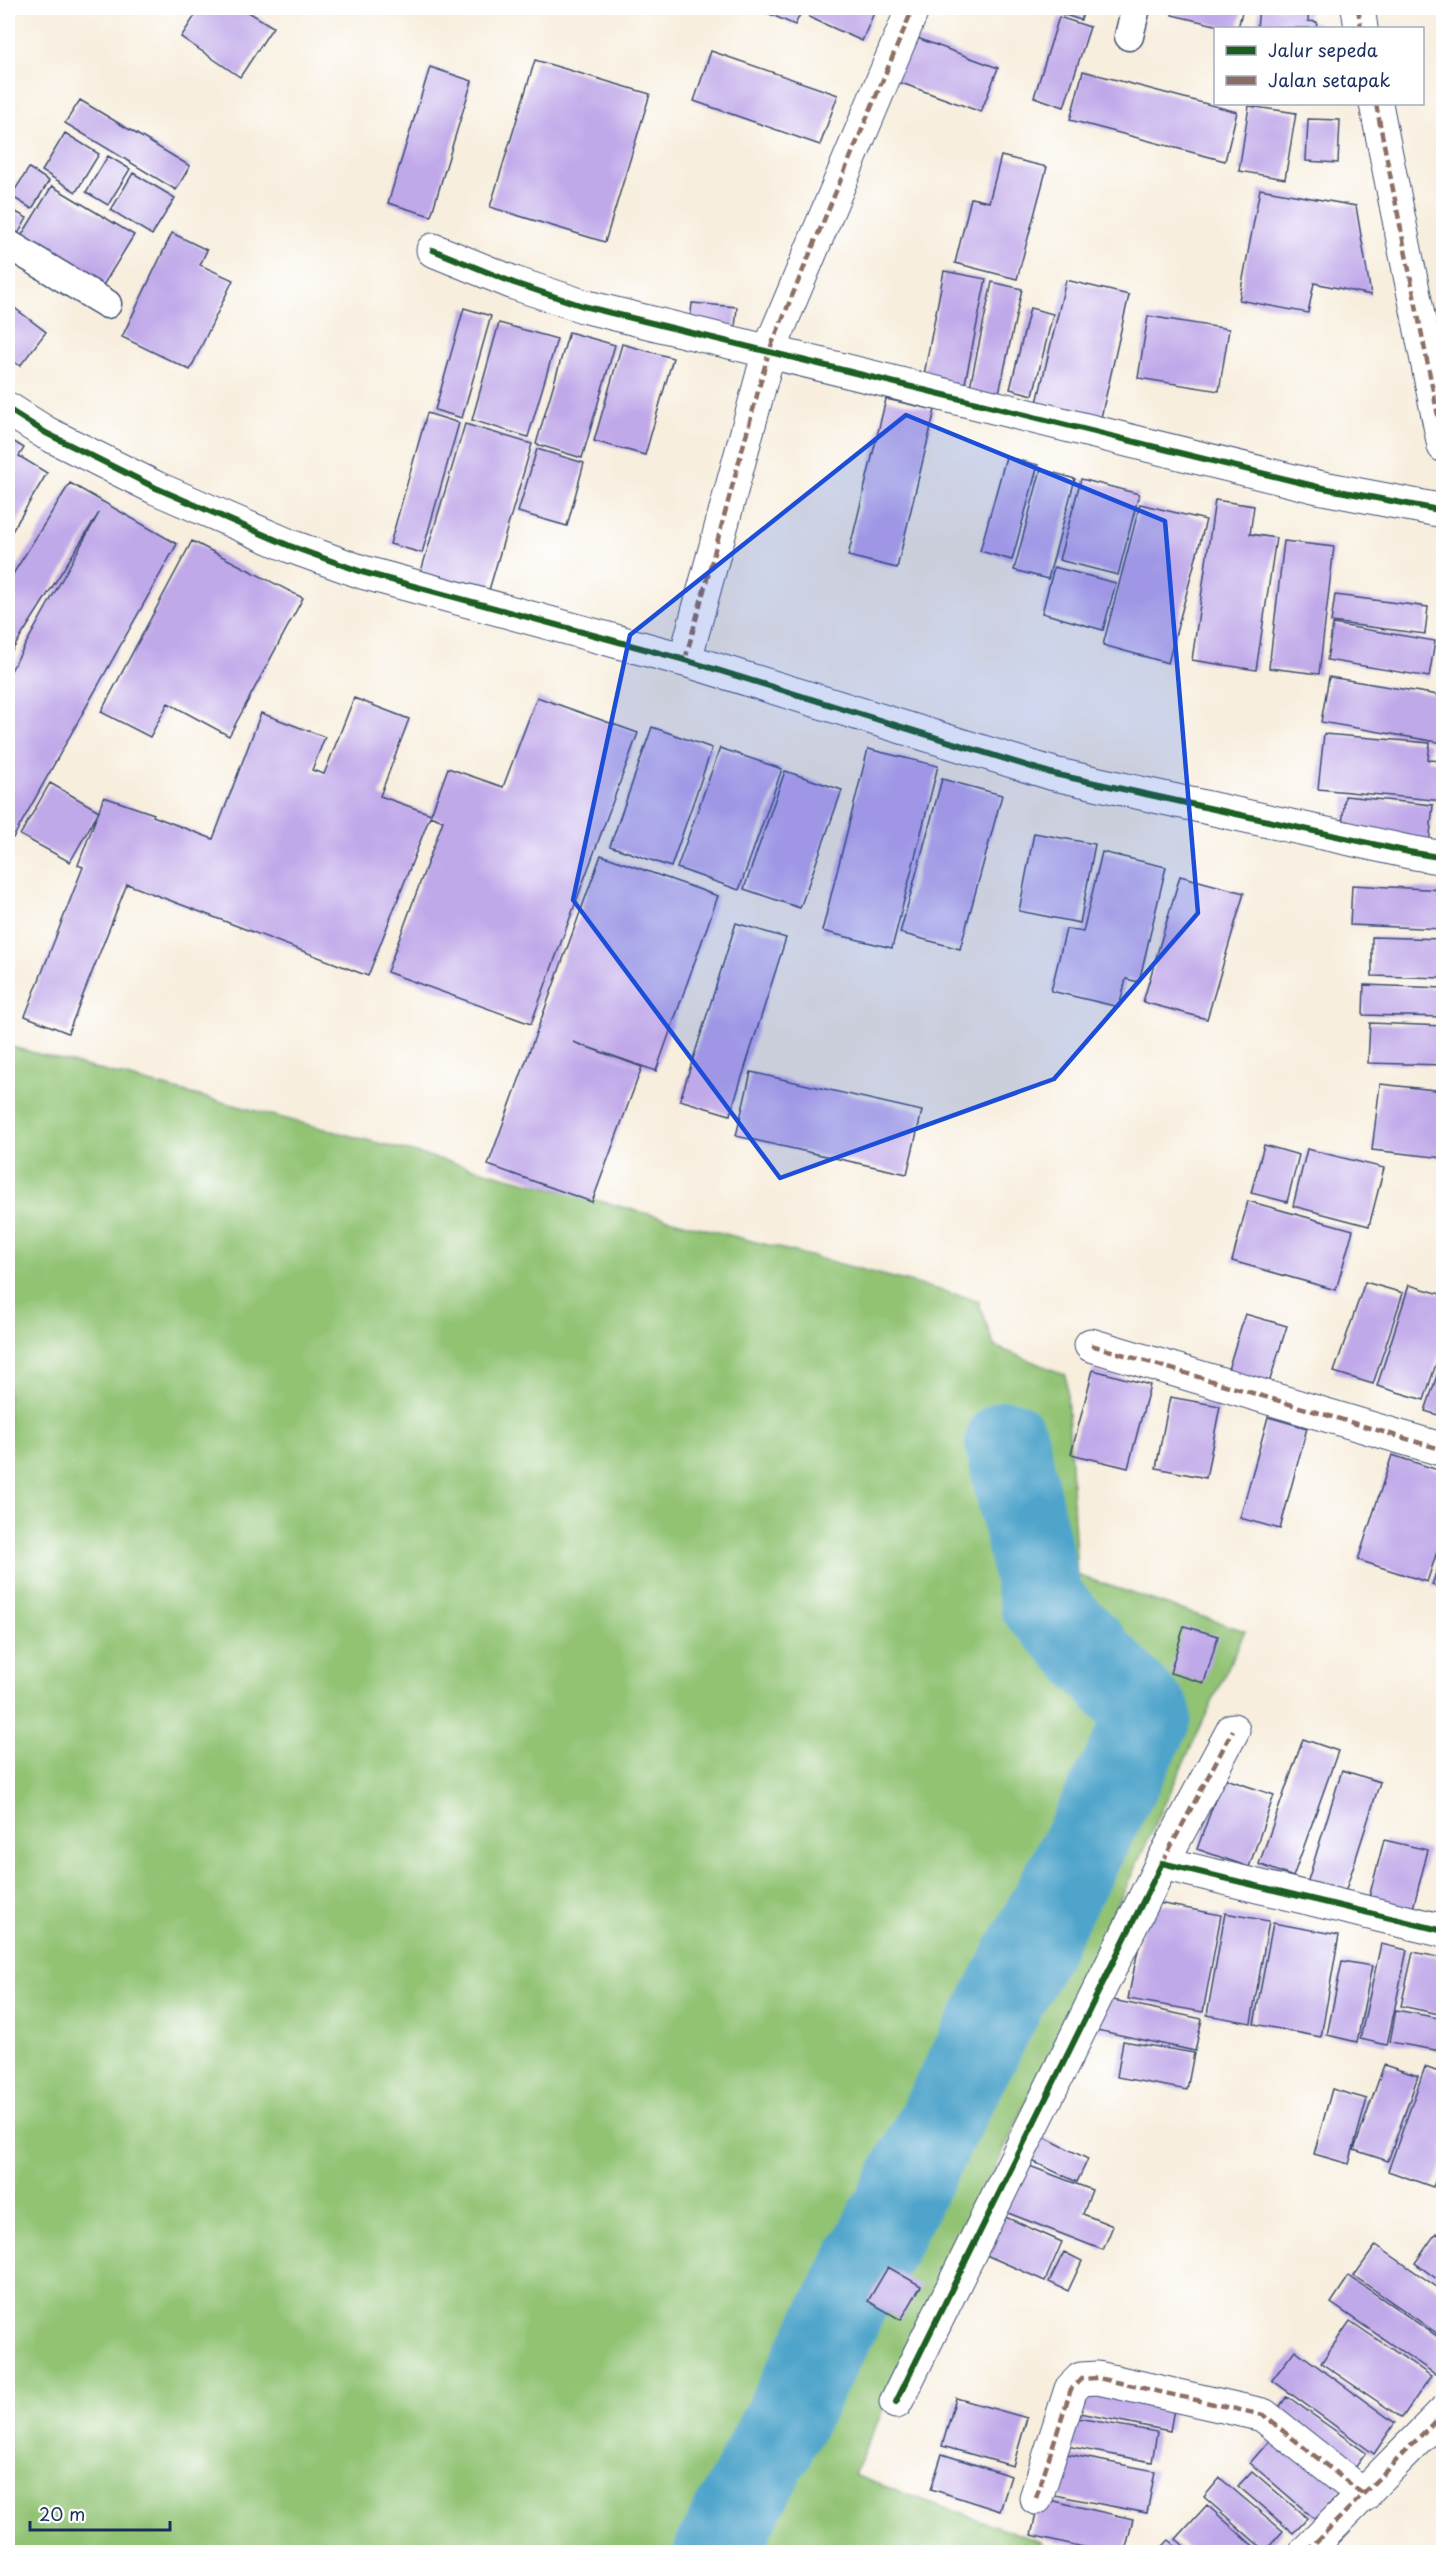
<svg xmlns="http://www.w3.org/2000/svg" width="1451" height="2560" font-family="'Playpen Sans',sans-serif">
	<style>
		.green { fill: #91c373; stroke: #567968; stroke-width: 1.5 }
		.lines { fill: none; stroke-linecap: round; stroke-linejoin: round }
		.river { stroke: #50a4cb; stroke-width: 84 }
		.building { fill: #c0a9e9 }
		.lane-casing { stroke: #3c4c71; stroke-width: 31 }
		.street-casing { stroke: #3c4c71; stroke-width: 35 }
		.lane { stroke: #fff; stroke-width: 28 }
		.street { stroke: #fff; stroke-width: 33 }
		.quiet { stroke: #8d6e63; stroke-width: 4.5; stroke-dasharray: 9 4.5; stroke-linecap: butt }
		.cycleway-casing { stroke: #fff; stroke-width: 10 }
		.cycleway { stroke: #1b5e20; stroke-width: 6 }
		.marked { fill: #1d4ed8; fill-opacity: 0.2; stroke: #1d4ed8; stroke-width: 4.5; stroke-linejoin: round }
	</style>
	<rect width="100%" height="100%" fill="#fff"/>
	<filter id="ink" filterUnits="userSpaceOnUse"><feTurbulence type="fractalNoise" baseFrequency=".0167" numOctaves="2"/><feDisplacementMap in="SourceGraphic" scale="12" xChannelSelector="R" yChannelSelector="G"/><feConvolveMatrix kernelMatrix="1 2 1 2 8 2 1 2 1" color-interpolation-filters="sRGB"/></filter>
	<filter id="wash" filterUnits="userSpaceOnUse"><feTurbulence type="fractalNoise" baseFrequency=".008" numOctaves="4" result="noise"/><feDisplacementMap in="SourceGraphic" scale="24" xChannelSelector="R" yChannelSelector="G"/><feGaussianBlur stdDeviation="1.35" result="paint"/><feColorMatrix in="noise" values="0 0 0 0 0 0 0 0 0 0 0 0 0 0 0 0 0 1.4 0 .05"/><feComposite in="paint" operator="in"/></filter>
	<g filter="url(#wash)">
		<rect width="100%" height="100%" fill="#f7eedd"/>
		<!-- green -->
		<path class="green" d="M8,1046l970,254 16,46 72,29 11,200 168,56 -392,844 188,67 7,10h-1040z"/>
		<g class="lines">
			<!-- river -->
			<path class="river" d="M716,2552l434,-835 -109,-116 -34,-159"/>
		</g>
		<g id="blocks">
			<!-- building -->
			<path class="building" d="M200,8h42l31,19 -33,50 -59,-40z
				M756,8h47l-8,17z
				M813,8h63l-14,33 -53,-24z
				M1042,8h43l-4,12z
				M1174,8h69l-5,20h-10l-56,-13z
				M1259,8h50l-1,13 9,1 -1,6h-59z
				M1059,17l31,10 -26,80 -30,-10z
				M909,35l89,33 -17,44 -88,-32z
				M711,51l127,44 -18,50 -126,-44z
				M535,60l115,34 -45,148 -115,-35z
				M430,67l42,14 -41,135 -43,-13z
				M1083,71l154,41 -12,49 -155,-41z
				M80,100l110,66 -14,24 -111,-67z
				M1249,106l47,7 -11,66 -46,-8z
				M1308,119l32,1 -2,43 -32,-2z
				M65,133l34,21 -23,38 -34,-21z
				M108,156l22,13 -22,36 -22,-13z
				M1001,156l46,11 -30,112 -62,-16 16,-65 18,4z
				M29,168l20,13 -17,28 -21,-13z
				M133,173l42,25 -23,37 -41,-25z
				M52,186l82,49 -32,52 -82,-49z
				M1260,189l96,17 15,89 -57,-12 -6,30 -69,-13z
				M14,211l13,7 -13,23 -6,-3v-15z
				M172,233l35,17 -7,15 33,15 -43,90 -68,-33z
				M944,271l42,8 -23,114 -41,-8z
				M1066,280l63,15 -29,127 -64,-15z
				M992,282l30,7 -25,113 -29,-6z
				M8,303l38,29 -26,34 -12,-9z
				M692,303l45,4 -2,21 -45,-4z
				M464,308l27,8 -29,102 -27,-8z
				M1030,308l23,6 -20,81 -23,-6z
				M1148,316l81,13 -10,62 -81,-13z
				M499,323l58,16 -29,98 -56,-17z
				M569,332l46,13 -33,113 -46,-14z
				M622,344l51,14 -28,97 -51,-14z
				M886,399l49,11 -38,158 -49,-12z
				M427,413l32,10 -37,130 -32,-9z
				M465,424l67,20 -45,153 -68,-19z
				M8,438l16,10 -5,8 28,17 -39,65z
				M537,449l47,14 -17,63 -49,-14z
				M1006,457l32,8 -26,95 -32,-9z
				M1041,469l34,10 -27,100 -34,-9z
				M1081,479l58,15 -21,81 -59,-15z
				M70,483l107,61 -164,294 -5,-3v-159l91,-163 -91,144v-75z
				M1215,500l39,6 -4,28 26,4 -20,132 -64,-10z
				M1140,504l66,16 -38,143 -65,-18z
				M192,541l111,57 -74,138 -61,-33 -18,34 -49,-25z
				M1284,541l50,6 -15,127 -50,-6z
				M1054,567l62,16 -13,47 -61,-17z
				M1335,595l93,12 -3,27 -94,-12z
				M1333,624l102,17 -6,36 -102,-17z
				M1329,677l115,19v47l-123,-21z
				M537,697l101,36 -107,291 -144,-52 56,-151 -13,-5 -62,160 -241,-92 -59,149 -43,-17 58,-149 -5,-2 26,-68 50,17 -1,2 60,23 48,-126 64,24 -13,33 12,4 30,-76 55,21 -29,77 51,18 17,-46 55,19z
				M652,727l60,21 -41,119 -61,-21z
				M1324,734l106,9 -2,17 16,1v40l-126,-12z
				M720,748l62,21 -43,121 -62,-22z
				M868,749l70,17 -46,182 -70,-17z
				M785,771l57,19 -42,118 -56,-19z
				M942,779l60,16 -42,154 -60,-16z
				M50,783l49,28 -29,51 -50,-27z
				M1345,796l88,9 -4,40 -88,-10z
				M1034,833l61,11 -15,79 -61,-12z
				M1102,852l64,15 -27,115 -13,-3 -7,28 -68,-16 15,-62 17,3z
				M601,855l117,41 -62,175 -83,-29 69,25 -50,135 -104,-37z
				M1180,876l64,17 -37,126 -64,-17z
				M1352,885l92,5v39l-94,-4z
				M736,923l50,15 -56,177 -50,-15z
				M1372,937l72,2v39l-72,-2z
				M1364,985l80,3v29l-81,-2z
				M1370,1023l74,3v39l-76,-2z
				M751,1072l171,39 -15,63 -171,-38z
				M1380,1084l64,7v67l-72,-8z
				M1264,1145l35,10 -12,47 -36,-9z
				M1307,1149l77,19 -15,58 -76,-20z
				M1248,1201l105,29 -17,60 -104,-29z
				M1365,1282l38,11 -30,91 -39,-12z
				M1409,1285l35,10v45l-20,60 -47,-14z
				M1245,1314l42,12 -19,60 -41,-13z
				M1444,1355v62l-19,-6z
				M1093,1370l57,15 -22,83 -57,-14z
				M1170,1397l50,9 -14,72 -50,-10z
				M1268,1417l39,11 -27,101 -40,-11z
				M1392,1455l52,17v59l-17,51 -69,-22z
				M1444,1550v39l-12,-4z
				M1184,1626l34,10 -14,47 -34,-10z
				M1303,1739l35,12 -45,126 -34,-13z
				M1342,1770l38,12 -37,117 -37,-12z
				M1223,1778l51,17 -25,72 -52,-18z
				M1384,1840l44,10 -18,70 -44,-11z
				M1148,1901l73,14 -18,97 -75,-13z
				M1225,1913l44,8 -18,102 -44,-8z
				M1273,1923l66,12 -18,102 -67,-13z
				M1381,1944l26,6 -20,95 -27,-6z
				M1413,1952l31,6v57l-43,-9z
				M1342,1961l30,5 -15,76 -30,-7z
				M1099,1997l103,22 -7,32 -103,-22z
				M1396,2010l48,9 -3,32 -51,-9z
				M1123,2041l71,12 -7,37 -70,-13z
				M1384,2065l34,11 -30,85 -34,-11z
				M1425,2067l19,7v84l-11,29 -45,-16z
				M1332,2089l35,10 -18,65 -35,-10z
				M1032,2131l56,28 -11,23 -58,-27z
				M1022,2163l70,27 -9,24 30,12 -10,24 -100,-39z
				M994,2212l68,30 -17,39 -68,-30z
				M1436,2233l8,6v45l-29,-21z
				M1376,2245l68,47v46l-90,-62z
				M1064,2252l18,9 -14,30 -19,-9z
				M888,2267l33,19 -20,34 -33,-19z
				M1349,2276l95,65v21l-9,12 -104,-71z
				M1350,2321l81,55 -29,42 -81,-55z
				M1295,2350l100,73 -21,31 -102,-74z
				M1080,2383l95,20 -5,28 -96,-19z
				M1287,2396l79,57 -14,19 -79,-56z
				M956,2398l71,20 -14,48 -71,-20z
				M1072,2417l85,15 -5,30 -86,-16z
				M1277,2432l66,56 -27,32 -66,-57z
				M1057,2452l98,19 -8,42 -98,-19z
				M942,2454l69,22 -11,35 -69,-22z
				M1252,2471l55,47 -14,15 -55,-47z
				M1220,2478l63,53 -18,20 -61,-54z
				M1040,2498l93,21 -8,33h-20l-74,-17z
				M1207,2505l53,47h-69l-15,-13z
				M1169,2540l14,12h-26z"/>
		</g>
	</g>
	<g filter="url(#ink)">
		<use href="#blocks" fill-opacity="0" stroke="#3c4c71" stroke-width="1.5"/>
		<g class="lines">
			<defs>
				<path id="lane" d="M1129,36l7,-28
					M8,244l99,60"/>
				<path id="street" d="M1358,8l3,20
					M1376,104l68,342
					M433,250l81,33 69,23 735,181 126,24
					M8,409l38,24 110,55 134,58 72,26 323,88 369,114 355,78 35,6
					M685,660l84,-309 144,-343
					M1091,1345l353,105
					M1162,1863l71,-133
					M896,2402l266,-539 282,68
					M1036,2498l35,-109 10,-10 17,-1 165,37 101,80
					M1306,2552l138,-140"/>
			</defs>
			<!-- lane casing -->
			<use href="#lane" class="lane-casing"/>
			<!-- street casing -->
			<use href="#street" class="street-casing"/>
			<!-- lane -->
			<use href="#lane" class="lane"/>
			<!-- street -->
			<use href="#street" class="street"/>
			<!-- quiet -->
			<path class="quiet" d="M1358,8l3,20
				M1376,104l68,342
				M685,660l84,-309 144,-343
				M1091,1345l353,105
				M1162,1863l71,-133
				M1036,2498l35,-109 10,-10 17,-1 165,37 101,80
				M1306,2552l138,-140"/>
			<defs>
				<path id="cycleway" d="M433,250l81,33 69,23 735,181 126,24
					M8,409l38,24 110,55 134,58 72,26 323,88 369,114 355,78 35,6
					M896,2402l266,-539 282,68"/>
			</defs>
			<!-- cycleway casing -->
			<use href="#cycleway" class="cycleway-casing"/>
			<!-- cycleway -->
			<use href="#cycleway" class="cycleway"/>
		</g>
	</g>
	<!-- marked area -->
	<path class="marked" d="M906,415l259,106 33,392 -144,166 -274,99 -207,-278 57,-265z"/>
	<!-- margin -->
	<rect width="1451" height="2560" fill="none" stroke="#fff" stroke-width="30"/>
	<!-- legend -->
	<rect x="1214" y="27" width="210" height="78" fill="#ffffff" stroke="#a4acbf" stroke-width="1.5"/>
	<rect x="1226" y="46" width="30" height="9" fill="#1b5e20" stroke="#a4acbf" stroke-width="1.5"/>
	<text x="1268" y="57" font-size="18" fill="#1b2f5e">Jalur sepeda</text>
	<rect x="1226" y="76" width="30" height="9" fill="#8d6e63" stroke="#a4acbf" stroke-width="1.5"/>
	<text x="1268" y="87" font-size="18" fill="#1b2f5e">Jalan setapak</text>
	<!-- scale -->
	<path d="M30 2521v9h140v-9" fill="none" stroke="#1b2f5e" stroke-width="3"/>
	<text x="39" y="2521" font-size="18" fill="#1b2f5e" stroke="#ffffff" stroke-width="4.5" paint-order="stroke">20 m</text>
</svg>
